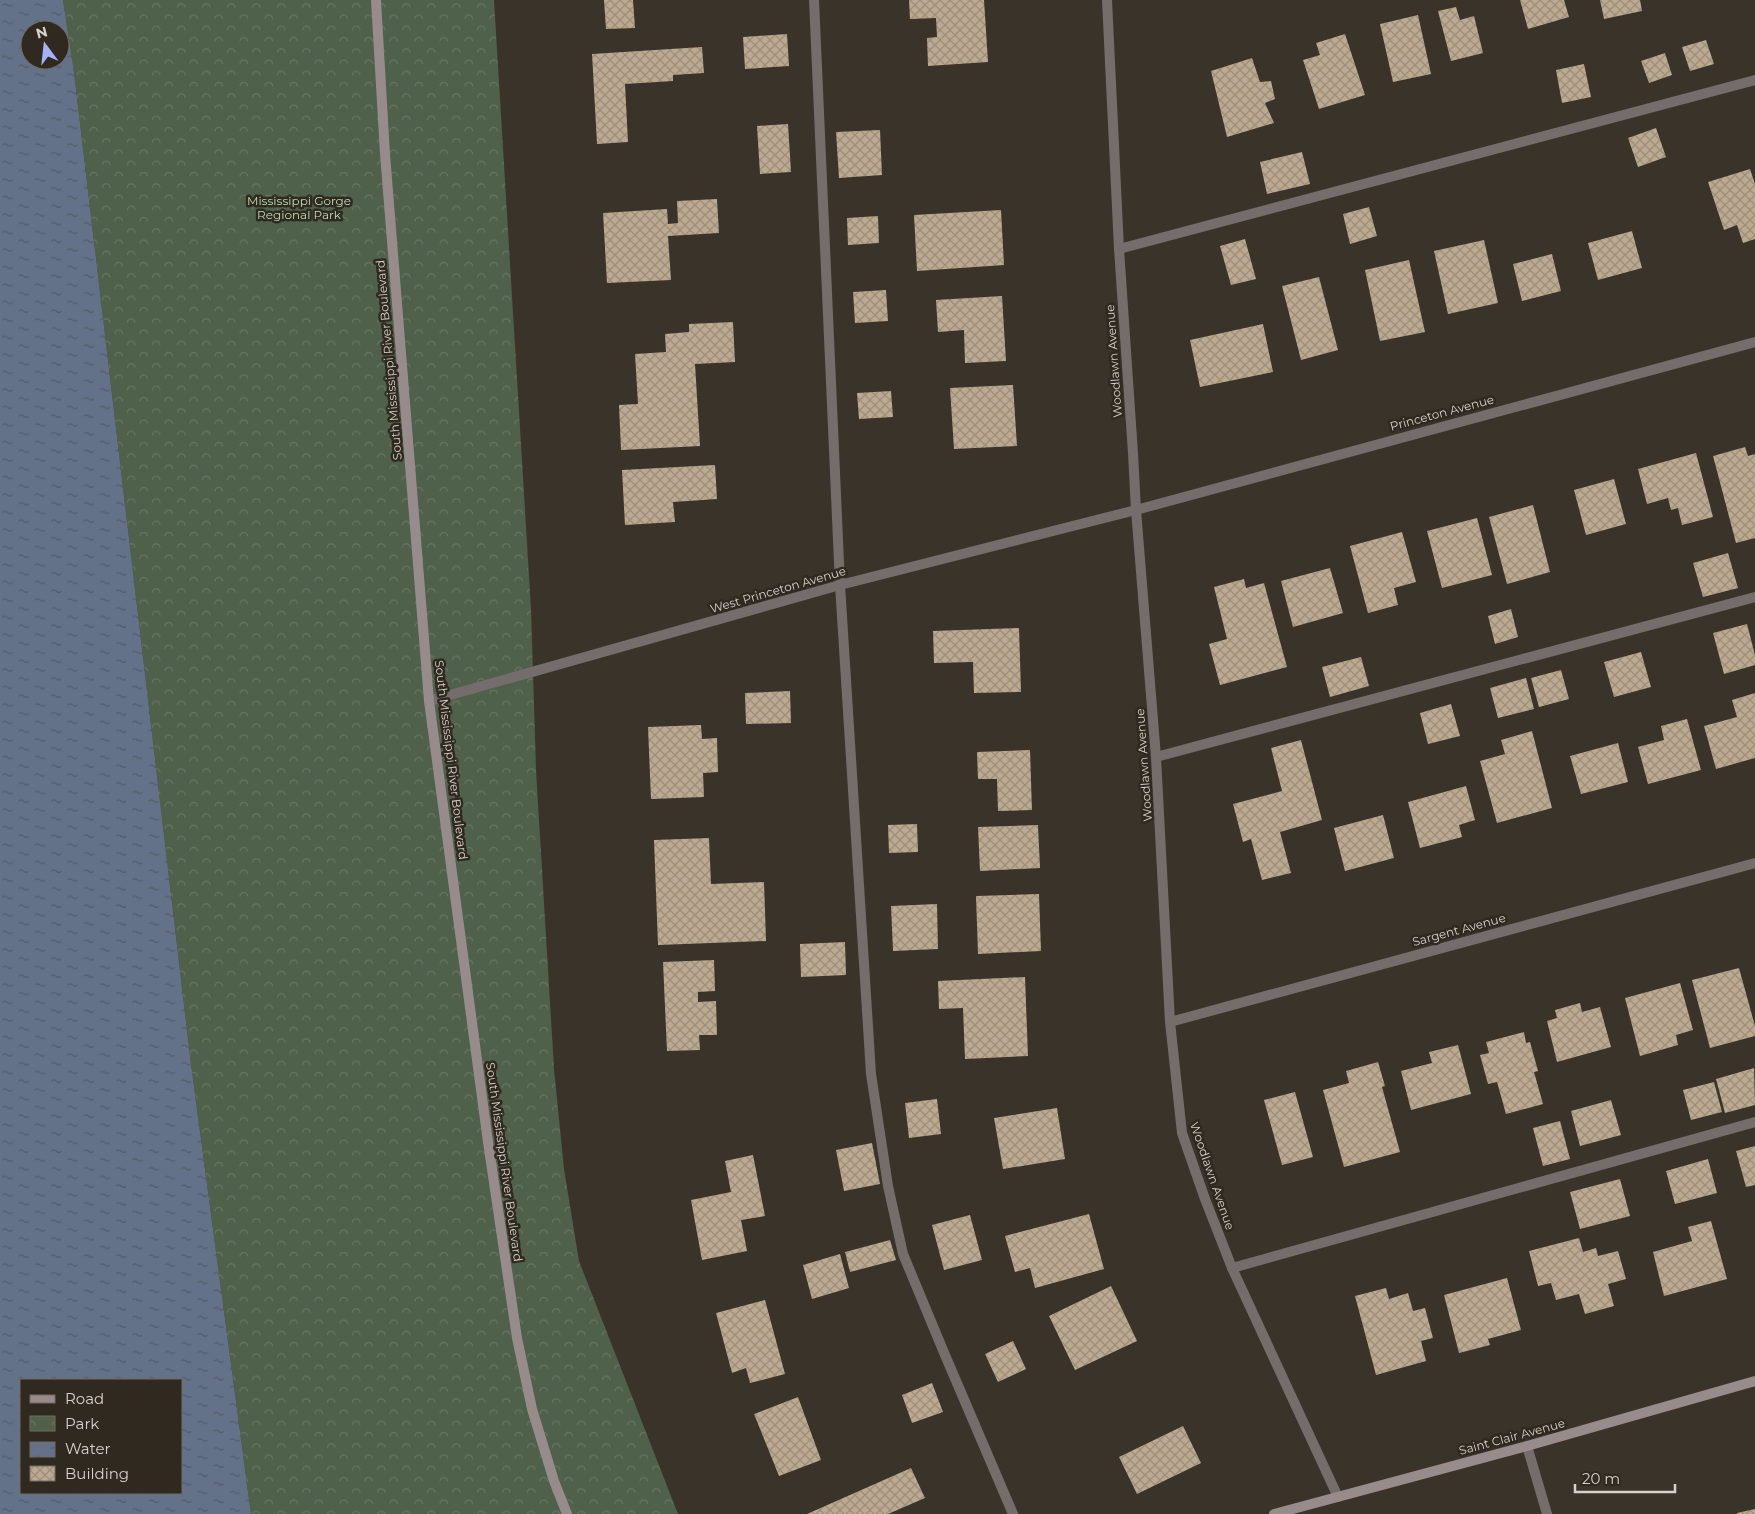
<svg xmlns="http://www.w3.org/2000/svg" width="1755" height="1514" font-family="Montserrat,sans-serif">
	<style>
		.park { fill: url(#park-crowns) }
		.water { fill: url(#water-ripples); fill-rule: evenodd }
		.building { fill: url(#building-cross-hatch) }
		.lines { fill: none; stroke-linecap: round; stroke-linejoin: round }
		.lane { stroke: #746d6c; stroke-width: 10 }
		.street { stroke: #746d6c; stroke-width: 10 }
		.secondary { stroke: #978c8b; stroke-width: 10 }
		.labels { text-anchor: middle; stroke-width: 5; stroke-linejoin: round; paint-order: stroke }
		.park-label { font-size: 12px; fill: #badfb3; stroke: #302920 }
		.street-label { font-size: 12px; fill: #d6d1cb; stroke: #302920 }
	</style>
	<defs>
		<pattern id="park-crowns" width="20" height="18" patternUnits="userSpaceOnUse" patternTransform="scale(1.25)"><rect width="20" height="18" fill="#4f604b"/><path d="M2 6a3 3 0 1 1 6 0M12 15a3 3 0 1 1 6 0" fill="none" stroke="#687664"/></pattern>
		<pattern id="water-ripples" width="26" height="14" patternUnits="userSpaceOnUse" patternTransform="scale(1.25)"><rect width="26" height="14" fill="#637289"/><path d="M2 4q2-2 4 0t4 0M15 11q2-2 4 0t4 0" fill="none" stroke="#535b67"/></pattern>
		<pattern id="building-cross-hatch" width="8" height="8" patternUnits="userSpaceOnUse" patternTransform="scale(1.25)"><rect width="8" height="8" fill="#bba990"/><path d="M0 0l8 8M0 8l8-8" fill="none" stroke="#9c8e7b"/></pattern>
	</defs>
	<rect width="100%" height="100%" fill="#3a3329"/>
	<!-- park -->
	<path class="park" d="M63,0h431l37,609 5,161 18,299 10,100 15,92 99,253h-427l-60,-450 -117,-992z"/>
	<!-- water -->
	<path class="water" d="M0,0h63l11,72 117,992 60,450h-251zM30,30h30v30h-30zM21,1380h160v113h-160z"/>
	<!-- building -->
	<path class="building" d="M604,0h29l2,28 -29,1z
		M909,0h75l4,62 -60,4 -1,-28 10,-1 -1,-19 -26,1z
		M1520,0h44l5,17 -41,12z
		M1600,0h40l2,11 -38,8z
		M1456,7l4,13 14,-4 9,37 -32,8 -13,-50z
		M1418,15l13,59 -38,8 -13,-58z
		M787,34l2,32 -44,3 -2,-32z
		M1345,34l20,61 -46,14 -16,-49 17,-5 -4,-12z
		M1706,40l8,24 -24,7 -8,-24z
		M702,47l2,26 -31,2v6l-48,3 3,58 -31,2 -5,-90z
		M1665,53l7,22 -23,8 -8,-22z
		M1252,58l8,24 11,-1 4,18 -10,4 9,20 -47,14 -16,-66z
		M1584,64l7,33 -29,6 -6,-33z
		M788,124l3,48 -31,2 -3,-48z
		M1656,128l10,29 -28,10 -10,-29z
		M880,130l2,45 -43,3 -3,-46z
		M1302,152l8,32 -43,10 -7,-32z
		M1750,169l5,15v55l-12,4 -6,-18 -13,5 -16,-48z
		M717,199l2,34 -51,3 3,44 -64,3 -4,-70 64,-4 1,15 10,-1 -1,-22z
		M1369,207l8,29 -27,8 -7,-30z
		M1001,210l3,55 -87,6 -3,-56z
		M878,216l1,27 -31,2 -1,-27z
		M1632,231l10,37 -44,12 -10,-37z
		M1245,239l11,40 -25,6 -11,-39z
		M1484,240l14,63 -50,11 -14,-63z
		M1552,254l9,37 -39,10 -9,-37z
		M1409,260l16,72 -45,9 -15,-71z
		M1319,277l19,73 -37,10 -19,-74z
		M886,290l2,31 -33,2 -2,-31z
		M1002,296l4,65 -41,2 -1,-33 -26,2 -2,-32z
		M733,322l2,40 -40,2 5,82 -79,4 -2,-45 19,-1 -3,-50 31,-2 -1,-18 24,-2v-8z
		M1263,324l10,48 -73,15 -10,-47z
		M1013,385l4,61 -63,3 -4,-61z
		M891,391l2,26 -34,2 -2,-26z
		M1745,447l3,9 7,-2v84l-19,5 -23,-87z
		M1696,453l17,64 -31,8 -4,-17 -7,2 -3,-12 -21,6 -9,-35z
		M715,465l2,34 -44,3 2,20 -50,3 -3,-55z
		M1614,479l12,45 -40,11 -12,-45z
		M1533,505l17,67 -43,12 -18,-67z
		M1477,518l15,57 -50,13 -15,-57z
		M1402,532l14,50 -22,6 4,17 -30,8 -18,-67z
		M1728,553l10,35 -35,9 -10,-34z
		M1330,568l13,45 -50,14 -12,-46z
		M1244,579l2,9 18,-5 23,84 -67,18 -11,-41 18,-5 -13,-52z
		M1511,609l7,28 -23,7 -7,-28z
		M1747,624l8,31v10l-31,9 -11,-41z
		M1019,628l2,64 -47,1 -1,-31 -39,1 -1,-32z
		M1641,652l10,35 -37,10 -10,-35z
		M1361,657l8,29 -39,11 -8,-30z
		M1561,670l8,29 -30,8 -8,-29z
		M1526,678l8,31 -36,9 -8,-30z
		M790,691l1,32 -45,1 -1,-31z
		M1755,693v65l-39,11 -12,-43 33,-9 -5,-17z
		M1451,704l9,32 -32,8 -8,-31z
		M1687,719l14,51 -53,14 -10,-37 26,-7 -3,-14z
		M701,725l1,14 15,-1 1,34 -15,1 1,24 -53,2 -3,-72z
		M1532,731l20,77 -55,15 -17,-62 25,-7 -4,-14z
		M1301,740l21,80 -42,12 11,41 -29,7 -11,-41 -8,3 -10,-38 49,-13 -11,-43z
		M1618,743l10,39 -47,12 -11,-38z
		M1030,750l2,60 -34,1 -1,-32h-19l-1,-27z
		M1466,786l9,34 -16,5 3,12 -42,11 -12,-46z
		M1383,815l11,43 -49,13 -11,-43z
		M917,824l1,28 -29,1 -1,-28z
		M1038,825l2,43 -60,3 -2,-44z
		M709,838l2,46 53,-2 2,59 -108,4 -4,-105z
		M1039,894l2,57 -63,3 -2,-58z
		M937,904l1,45 -45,2 -2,-45z
		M845,942l1,33 -45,2 -1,-33z
		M714,960l1,31 -17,1v10l18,-1 1,34h-18l1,15 -33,1 -4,-89z
		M1739,968l16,58v10l-45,12 -18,-68z
		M1025,977l3,79 -63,3 -2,-51 -24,1 -1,-28z
		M1680,983l13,47 -17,5 2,10 -38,11 -15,-58z
		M1580,1003l2,9 18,-5 11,40 -54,15 -10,-41 10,-3 -2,-8z
		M1524,1032l2,11 4,-1 8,29 -4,1 9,32 -37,10 -9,-32 -9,2 -8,-29 9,-2 -3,-11z
		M1458,1045l13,49 -60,16 -10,-39 31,-8 -3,-11z
		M1378,1062l7,24 -3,1 18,65 -56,15 -21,-77 26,-7 -3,-12z
		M1754,1068l1,37 -30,8 -9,-34z
		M1714,1082l8,30 -31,8 -8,-30z
		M1295,1092l18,65 -31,8 -18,-65z
		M937,1099l4,35 -32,4 -4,-35z
		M1611,1100l10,35 -41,11 -9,-35z
		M1057,1108l8,51 -62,10 -9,-51z
		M1560,1121l10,38 -27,7 -10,-38z
		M872,1143l8,41 -36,7 -8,-41z
		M1755,1146v39l-9,2 -10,-36z
		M753,1155l12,61 -24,4 6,31 -45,9 -11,-60 40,-8 -6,-31z
		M1708,1159l9,34 -42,11 -9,-33z
		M1620,1179l10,37 -50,13 -10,-37z
		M1089,1214l15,55 -69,19 -5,-20 -15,4 -10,-36z
		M970,1215l12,45 -38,10 -12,-45z
		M1711,1221l16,58 -63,17 -11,-44 39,-11 -4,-14z
		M1579,1238l4,14 13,-4 2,8 20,-5 8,28 -18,5 6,22 -29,8 -6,-20 -23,6 -5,-17 -13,3 -9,-35z
		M890,1240l6,20 -46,12 -5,-20z
		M840,1254l9,34 -37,11 -9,-34z
		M1507,1278l14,52 -33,9 2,6 -31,8 -15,-58z
		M1111,1286l26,55 -62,29 -26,-54z
		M1386,1288l3,11 19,-6 5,18 12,-3 8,30 -12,3 5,20 -50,14 -21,-79z
		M765,1300l20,74 -35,9 -4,-15 -14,5 -16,-60z
		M1013,1341l13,28 -28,13 -13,-28z
		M932,1383l11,29 -31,11 -10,-28z
		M798,1397l23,63 -42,16 -25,-62z
		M1183,1426l18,37 -64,31 -18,-37z
		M911,1468l14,30 -37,16h-81z
		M1755,1509v5h-18v-1z"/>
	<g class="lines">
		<!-- lane -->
		<path class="lane" d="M814,0l26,585 31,489 17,112 15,68 42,101 68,159
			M1119,249l636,-169
			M1156,757l599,-160
			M1232,1268l523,-146"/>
		<!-- street -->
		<path class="street" d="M1107,0l12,249 14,204 3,57 20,247 14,265 12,111 23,66 27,69 106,229
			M429,701l411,-116 296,-75 619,-168
			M1170,1022l585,-159
			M1527,1446l20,68"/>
		<!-- secondary -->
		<path class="secondary" d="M376,0l9,154 44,547 59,441 29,196 15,71 22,72 13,33
			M1274,1514l253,-68 228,-65"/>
	</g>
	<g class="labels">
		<!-- park labels -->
		<g class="park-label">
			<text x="299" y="205">Mississippi Gorge<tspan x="299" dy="14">Regional Park</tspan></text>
		</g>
		<!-- street labels -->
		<g class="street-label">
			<text transform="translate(389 360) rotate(-95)" y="4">South Mississippi River Boulevard</text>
			<text transform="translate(1114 361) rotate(-94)" y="4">Woodlawn Avenue</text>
			<text transform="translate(1442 413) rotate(-15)" y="4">Princeton Avenue</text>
			<text transform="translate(778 590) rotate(-16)" y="4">West Princeton Avenue</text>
			<text transform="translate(451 760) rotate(83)" y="4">South Mississippi River Boulevard</text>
			<text transform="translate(1144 765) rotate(-94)" y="4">Woodlawn Avenue</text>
			<text transform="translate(1459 930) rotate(-15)" y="4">Sargent Avenue</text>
			<text transform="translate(504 1162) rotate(82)" y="4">South Mississippi River Boulevard</text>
			<text transform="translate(1212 1176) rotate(71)" y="4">Woodlawn Avenue</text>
			<text transform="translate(1512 1437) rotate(-15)" y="4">Saint Clair Avenue</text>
		</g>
	</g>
	<!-- legend -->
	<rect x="20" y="1379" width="162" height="115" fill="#302920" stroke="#726c64"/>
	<rect x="30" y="1395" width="25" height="8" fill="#978c8b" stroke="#726c64"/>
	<text x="65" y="1404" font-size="15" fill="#d6d1cb">Road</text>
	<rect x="30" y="1416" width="25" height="15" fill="url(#park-crowns)" stroke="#726c64"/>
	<text x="65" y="1429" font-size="15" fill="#d6d1cb">Park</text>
	<rect x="30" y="1442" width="25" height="15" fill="url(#water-ripples)" stroke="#726c64"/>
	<text x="65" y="1454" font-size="15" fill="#d6d1cb">Water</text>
	<rect x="30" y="1466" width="25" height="15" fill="url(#building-cross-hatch)" stroke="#726c64"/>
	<text x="65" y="1479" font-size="15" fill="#d6d1cb">Building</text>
	<!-- north arrow -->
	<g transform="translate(45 45) rotate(345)"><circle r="24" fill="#302920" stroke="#726c64"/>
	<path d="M0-4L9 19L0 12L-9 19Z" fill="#a4b2fc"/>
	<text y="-8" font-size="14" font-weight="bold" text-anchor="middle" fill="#d6d1cb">N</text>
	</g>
	<!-- scale -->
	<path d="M1575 1484v8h100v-8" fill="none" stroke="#d6d1cb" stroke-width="2.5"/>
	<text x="1582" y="1484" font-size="15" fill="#d6d1cb" stroke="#302920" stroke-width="4" paint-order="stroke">20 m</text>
</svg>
